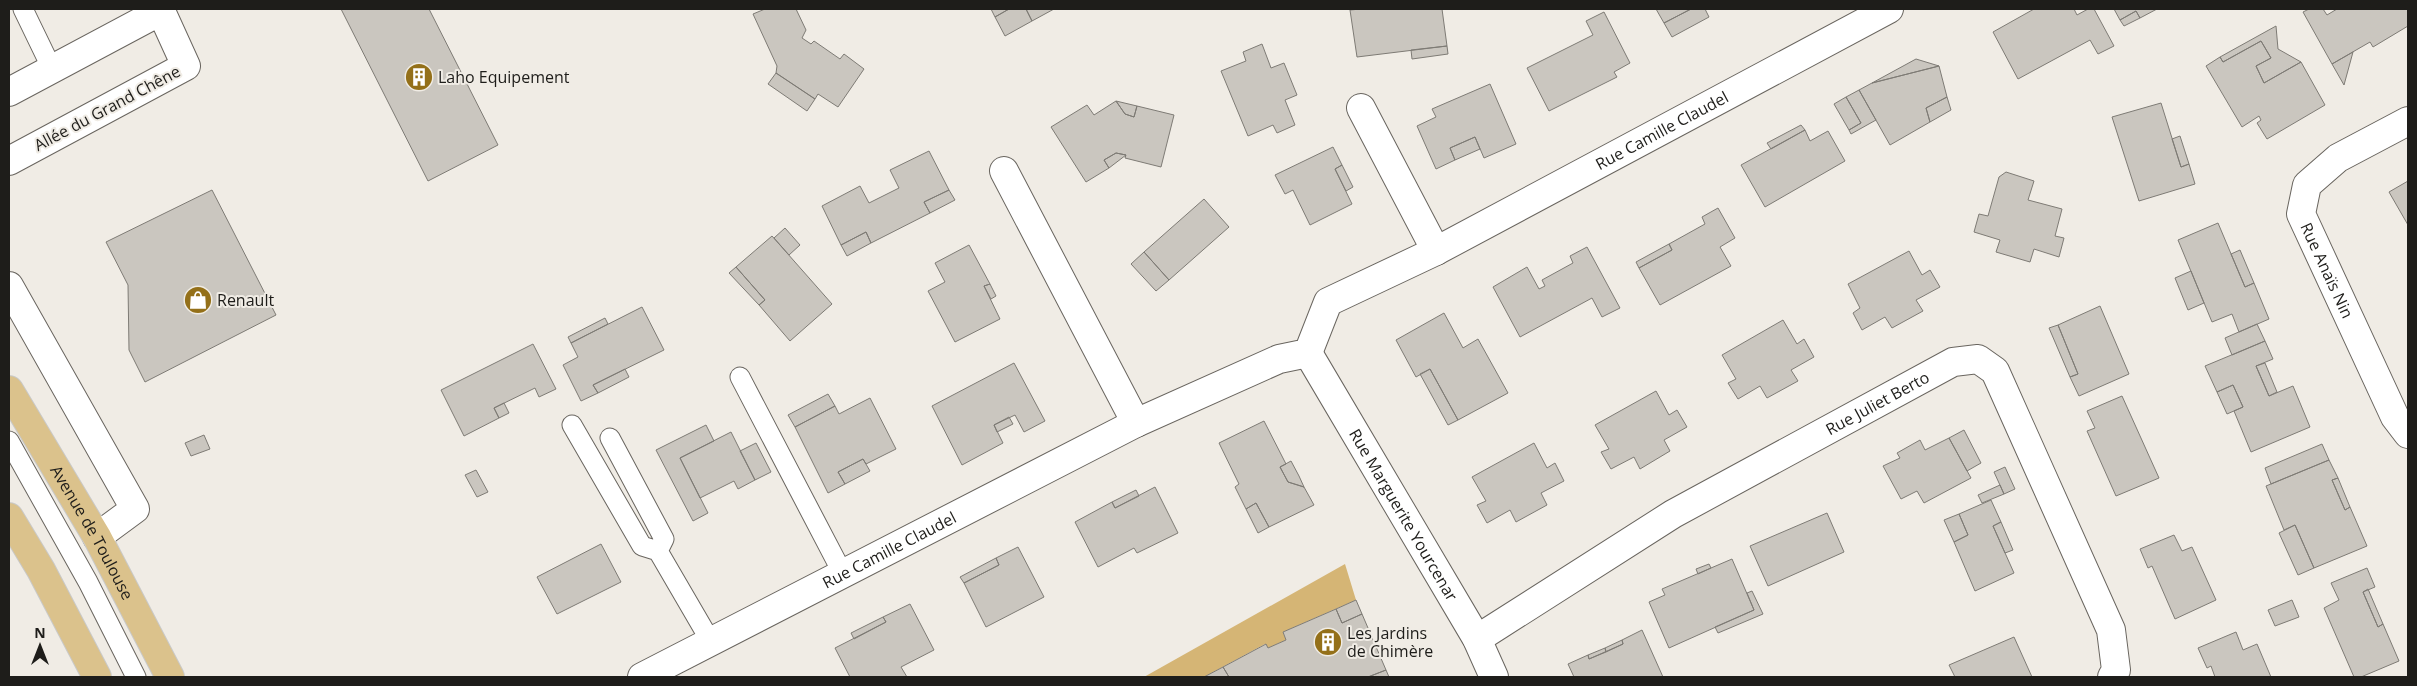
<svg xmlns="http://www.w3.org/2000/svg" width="2417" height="686" font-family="'Open Sans',sans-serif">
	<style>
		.green { fill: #d5b575 }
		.building { fill: #cac6bf; stroke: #7e7b75 }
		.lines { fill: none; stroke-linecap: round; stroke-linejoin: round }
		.lane-casing { stroke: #69655f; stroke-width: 21 }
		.street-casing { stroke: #69655f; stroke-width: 30 }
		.primary-casing { stroke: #c9c9c8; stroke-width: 30 }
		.lane { stroke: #fff; stroke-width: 19 }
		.street { stroke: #fff; stroke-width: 28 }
		.primary { stroke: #dbc28c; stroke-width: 28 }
		.labels { text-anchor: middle; stroke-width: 4; stroke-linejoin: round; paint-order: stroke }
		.poi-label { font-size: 16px; fill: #1e1d1a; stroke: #f0ece5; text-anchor: start }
		.street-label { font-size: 16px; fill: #1e1d1a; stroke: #f0ece5 }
	</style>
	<rect width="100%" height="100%" fill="#f0ece5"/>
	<!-- green -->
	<path class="green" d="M1345,564l11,36 -73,32 3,8 -18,8 -3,-4 -61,33h-60z"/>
	<!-- building -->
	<path class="building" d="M341,9h88l69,136 -70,36z
		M765,9h31l10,21 -4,8 9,6 3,-3 26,18 4,-5 20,15 -26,38 -20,-13 -3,5 -39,-26 1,-7 -24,-52z
		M991,9h18l-14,8z
		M1009,9h17l6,12 -27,15 -10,-19z
		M1026,9h28l-22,12z
		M1361,9h81l5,37 -90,11 -7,-47z
		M1656,9h35l-27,14z
		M1691,9h14l4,8 -37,20 -8,-14z
		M2034,9h40l3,6 11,-6h6l20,37 -16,8 -8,-14 -72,39 -25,-47z
		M2114,9h43l-17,9 -4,-7 -16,9z
		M2309,9h14l4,6 10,-6h71v17l-35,21 -3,-5 -38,22 -29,-52z
		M2136,11l4,7 -16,8 -4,-6z
		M1604,12l26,51 -16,9 3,5 -68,34 -22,-43 66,-33 -7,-14z
		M2276,26l2,23 23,13 -37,21 -8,-17 15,-8 -10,-17 -38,21 -3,-5z
		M2261,41l10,17 -15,8 8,17 37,-21 24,43 -58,34 -10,-16 4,-3 -2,-4 -17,11 -36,-61 14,-9 3,5z
		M1262,44l9,24 13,-5 13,32 -12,5 10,25 -18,8 -4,-8 -25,11 -27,-65 25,-10 -3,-9z
		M1447,46l1,8 -36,5 -1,-9z
		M2353,52l-9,33 -12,-21z
		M1916,59l23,7 -67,17z
		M1939,66l8,31 -21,11 4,14 -40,23 -31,-55 13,-7z
		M776,73l39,26 -8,12 -39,-27z
		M1490,84l26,60 -32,14 -9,-21 -25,11 5,12 -19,9 -19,-43 19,-9 -4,-8z
		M1859,90l17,30 -25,14 -2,-4 12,-7 -15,-26z
		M1846,97l15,26 -12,7 -15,-26z
		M1947,97l4,13 -21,12 -4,-14z
		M1116,101l9,13 9,3 3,-11 37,9 -13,52 -36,-9 1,-3 -10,-2 -12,7 5,8 -23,14 -35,-55 36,-22 7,10z
		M1116,101l21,5 -3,11 -9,-3z
		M2161,103l20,64 8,-3 6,20 -56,17 -27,-84z
		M1801,125l4,5 -34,19 -4,-6z
		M1805,130l5,11 18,-10 17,30 -80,46 -24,-42z
		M2180,136l9,28 -8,3 -9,-28z
		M1475,137l5,12 -25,11 -5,-12z
		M1333,147l9,18 -7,4 17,35 -42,21 -17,-35 -8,4 -10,-19z
		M929,151l20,39 -25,12 6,11 -59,30 -5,-11 -25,13 -19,-39 38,-20 9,17 30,-15 -9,-18z
		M1116,153l10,2 -17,13 -5,-8z
		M1342,165l11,22 -7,4 -11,-22z
		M2006,172l28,9 -6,19 34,9 -7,27 9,2 -5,19 -25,-8 -4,13 -34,-10 4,-12 -26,-8 5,-18 9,2 11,-39z
		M2408,181v44l-19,-33z
		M212,190l64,125 -131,67 -16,-32 -1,-65 -22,-43z
		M949,190l6,10 -25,13 -6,-11z
		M1204,199l25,28 -60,53 -25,-28z
		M1718,208l17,30 -15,9 11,19 -71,39 -21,-37 33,-18 -3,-6 36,-20 -3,-7z
		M2218,223l27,64 9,-4 15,36 -30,13 -7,-18 -20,8 -34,-82z
		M785,228l15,17 -11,10 -15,-17z
		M866,232l5,11 -24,13 -6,-11z
		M772,236l60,68 -42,37 -31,-36 6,-5 -29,-33z
		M1669,244l3,6 -33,18 -3,-6z
		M969,245l21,39 -6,2 16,33 -45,23 -27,-51 17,-9 -10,-19z
		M1587,247l33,61 -18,9 -10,-19 -72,39 -27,-50 34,-20 12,22 6,-3 -3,-6 31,-17 -3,-7z
		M2240,250l14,33 -9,4 -14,-33z
		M1909,251l13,24 8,-5 10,17 -24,13 7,11 -31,17 -7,-11 -23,13 -9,-17 7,-5 -12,-24z
		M1144,252l25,28 -13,11 -25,-27z
		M736,267l29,33 -6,5 -30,-32z
		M2191,271l13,32 -16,7 -13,-32z
		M990,284l6,12 -5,3 -7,-13z
		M2100,306l29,68 -50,22 -9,-19 8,-3 -20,-49z
		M642,307l22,43 -71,35 5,8 -17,8 -18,-36 15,-8 -7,-14z
		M1444,313l19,35 15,-9 30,54 -50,27 -28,-51 -14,8 -20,-37z
		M605,318l3,6 -37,19 -3,-6z
		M1783,320l14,24 7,-5 10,18 -23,13 7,11 -31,17 -7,-12 -22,13 -10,-16 8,-4 -14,-24z
		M2257,324l8,17 -33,14 -7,-17z
		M2058,325l20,49 -8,3 -21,-49z
		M2265,341l8,18 -17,7 13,30 24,-10 17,41 -59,25 -17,-41 9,-4 -10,-22 -16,7 -12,-26z
		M533,344l23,45 -17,8 -4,-9 -41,20 5,10 -35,18 -23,-46z
		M1014,363l31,58 -21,11 -9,-17 -21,10 9,18 -41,22 -30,-59z
		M2265,363l12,29 -8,4 -13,-30z
		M625,369l4,8 -31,16 -5,-8z
		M1430,369l28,51 -10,5 -28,-51z
		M2233,385l10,22 -16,7 -10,-22z
		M1656,391l13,24 8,-5 10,17 -23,13 6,11 -30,18 -6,-12 -23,12 -10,-17 8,-3 -14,-24z
		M828,394l7,12 -40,21 -7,-12z
		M2122,396l37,82 -43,18 -29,-65 8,-3 -8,-17z
		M870,398l26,51 -30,15 -3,-5 -25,13 7,12 -17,9 -33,-66 40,-21 4,8z
		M504,403l5,10 -10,5 -5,-10z
		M1009,417l4,7 -16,8 -3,-7z
		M1264,421l22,43 -6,3 8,15 16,5 10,18 -45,22 -13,-24 -10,6 -11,-22 4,-3 -20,-41z
		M706,425l8,16 -34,17 28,55 -15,8 -37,-71z
		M1964,430l17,33 -14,8 -18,-33z
		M731,432l24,48 -17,9 -4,-8 -34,17 -20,-40z
		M204,435l6,14 -19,7 -6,-13z
		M1949,438l22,40 -47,25 -7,-12 -16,8 -18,-33 17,-8 -3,-5 23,-13 5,10z
		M756,443l15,29 -16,8 -15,-29z
		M1534,443l13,25 8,-5 9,18 -23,12 6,12 -31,17 -6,-12 -23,13 -10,-18 9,-4 -14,-24z
		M2322,444l7,16 -58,24 -6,-16z
		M863,459l7,12 -25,13 -7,-12z
		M2329,460l9,18 -6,2 13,30 5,-3 17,39 -53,22 -19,-43 -11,5 -18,-44z
		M1291,461l8,15 5,11 -16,-5 -8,-15z
		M2005,467l10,22 -11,5 -10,-22z
		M476,470l12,22 -11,5 -12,-22z
		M2338,478l12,29 -5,3 -13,-30z
		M2000,485l4,9 -22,9 -4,-8z
		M1155,487l23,46 -41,20 -3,-5 -36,19 -23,-45 37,-20 3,6z
		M1136,490l3,6 -24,12 -3,-6z
		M1991,500l10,22 -8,4 21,47 -39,18 -21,-49 14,-7 -9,-21z
		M1256,503l13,24 -11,6 -12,-24z
		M1827,513l17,39 -76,34 -18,-40z
		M1959,514l9,21 -14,7 -10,-22z
		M2001,522l12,28 -8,3 -12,-27z
		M2295,525l19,43 -16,7 -19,-42z
		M2174,535l8,16 10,-4 24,53 -41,19 -23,-53 -4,2 -8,-19z
		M601,544l20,38 -64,32 -20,-37z
		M1018,547l26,50 -58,30 -22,-44 35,-18 -3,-7z
		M996,558l3,7 -35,18 -4,-6z
		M1732,559l22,51 -85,38 -20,-46 16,-7 -3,-6z
		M1709,564l2,4 -13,6 -2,-5z
		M2367,568l8,19 -12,5 15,35 5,-3 16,37 -38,16h-7l-30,-69 15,-8 -8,-17z
		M2368,589l15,35 -5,3 -15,-35z
		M1752,591l11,23 -45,19 -3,-6 39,-17 -7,-17z
		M1356,600l6,14 -20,9 -6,-14z
		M2292,600l7,17 -24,9 -7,-16z
		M910,604l24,46 -33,17 6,10h-57l-15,-29 51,-26 -3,-5z
		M1336,609l6,14 20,-9 24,56 -18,7h-139l-6,-10 43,-23 2,4 18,-8 -3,-8z
		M883,617l3,5 -32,17 -3,-6z
		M1642,630l21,47h-89l-6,-13 20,-9 1,4 34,-15 -1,-4z
		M2236,632l7,18 14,-6 14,33h-56l-4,-11 -4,2 -9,-20z
		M2014,637l18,40h-77l-6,-12z
		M1622,640l1,4 -17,8 -1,-4z
		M1605,648l1,4 -17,7 -1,-4z
		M1223,667l6,10h-25z
		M1386,670l3,7h-21z"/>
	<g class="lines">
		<defs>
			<path id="lane" d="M23,9l29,60
				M740,377l103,197
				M572,425l70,121 16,5
				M610,438l54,101 -6,12 53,91
				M9,441l79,141 48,95"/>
			<g id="street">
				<path d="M9,92l152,-81 25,55 -177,95"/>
				<path d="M1361,108l75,143"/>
				<path id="s1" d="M2408,121l-70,37 -31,27 -6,29 94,203 13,17"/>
				<path d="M1004,171l132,252"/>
				<path d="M9,286l126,223 -38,28"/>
				<path id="s2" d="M1308,353l169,286 17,38"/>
				<path id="s3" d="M1477,639l196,-125 280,-152 25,-3 17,12 116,259 5,40 -4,7"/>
				<path id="s4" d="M642,677l494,-254 143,-64 29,-6 20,-51 108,-51 453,-242"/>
			</g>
			<g id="primary">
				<path id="s5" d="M9,390l88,147 73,140"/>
				<path d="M9,517l32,53 56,107"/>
			</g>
		</defs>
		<!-- lane casing -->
		<use href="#lane" class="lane-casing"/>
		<!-- street casing -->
		<use href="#street" class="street-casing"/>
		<!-- primary casing -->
		<use href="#primary" class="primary-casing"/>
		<!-- lane -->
		<use href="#lane" class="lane"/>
		<!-- street -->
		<use href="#street" class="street"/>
		<!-- primary -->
		<use href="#primary" class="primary"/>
	</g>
	<!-- icons -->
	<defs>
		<symbol id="building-disc" viewBox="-11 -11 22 22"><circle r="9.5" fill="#947019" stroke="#f0ece5"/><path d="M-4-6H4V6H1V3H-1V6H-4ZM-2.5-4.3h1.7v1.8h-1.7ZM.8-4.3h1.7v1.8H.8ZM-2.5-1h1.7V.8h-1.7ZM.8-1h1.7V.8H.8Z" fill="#fff"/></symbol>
		<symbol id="shop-disc" viewBox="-11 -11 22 22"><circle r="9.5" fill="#947019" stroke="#f0ece5"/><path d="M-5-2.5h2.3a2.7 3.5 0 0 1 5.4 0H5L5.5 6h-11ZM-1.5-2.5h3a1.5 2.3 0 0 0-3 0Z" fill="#fff"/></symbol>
	</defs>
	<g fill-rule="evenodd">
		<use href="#building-disc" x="403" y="61" width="32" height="32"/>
		<use href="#shop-disc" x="182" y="284" width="32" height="32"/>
		<use href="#building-disc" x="1312" y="626" width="32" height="32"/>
	</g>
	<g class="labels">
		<!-- poi labels -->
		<g class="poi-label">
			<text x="438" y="83">Laho Equipement</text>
			<text x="217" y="306">Renault</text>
			<text x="1347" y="639">Les Jardins<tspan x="1347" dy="18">de Chimère</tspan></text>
		</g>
		<!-- street labels -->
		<g class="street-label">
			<text transform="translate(107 108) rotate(-28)" y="6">Allée du Grand Chêne</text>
			<text dy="6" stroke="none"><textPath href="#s4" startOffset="1172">Rue Camille Claudel</textPath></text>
			<text dy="6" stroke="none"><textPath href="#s1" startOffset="212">Rue Anaïs Nin</textPath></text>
			<text dy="6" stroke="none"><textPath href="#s3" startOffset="465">Rue Juliet Berto</textPath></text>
			<text dy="6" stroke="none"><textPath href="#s2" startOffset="188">Rue Marguerite Yourcenar</textPath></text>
			<text dy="6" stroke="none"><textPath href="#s5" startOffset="165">Avenue de Toulouse</textPath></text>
			<text dy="6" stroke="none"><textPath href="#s4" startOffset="278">Rue Camille Claudel</textPath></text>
		</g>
	</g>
	<!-- border -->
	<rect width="2417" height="686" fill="none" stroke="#1e1d1a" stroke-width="20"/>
	<!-- north arrow -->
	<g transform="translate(40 646)" stroke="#f0ece5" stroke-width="4" paint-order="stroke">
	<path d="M0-4L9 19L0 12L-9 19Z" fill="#1e1d1a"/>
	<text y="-8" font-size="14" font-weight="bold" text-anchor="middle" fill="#1e1d1a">N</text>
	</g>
</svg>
